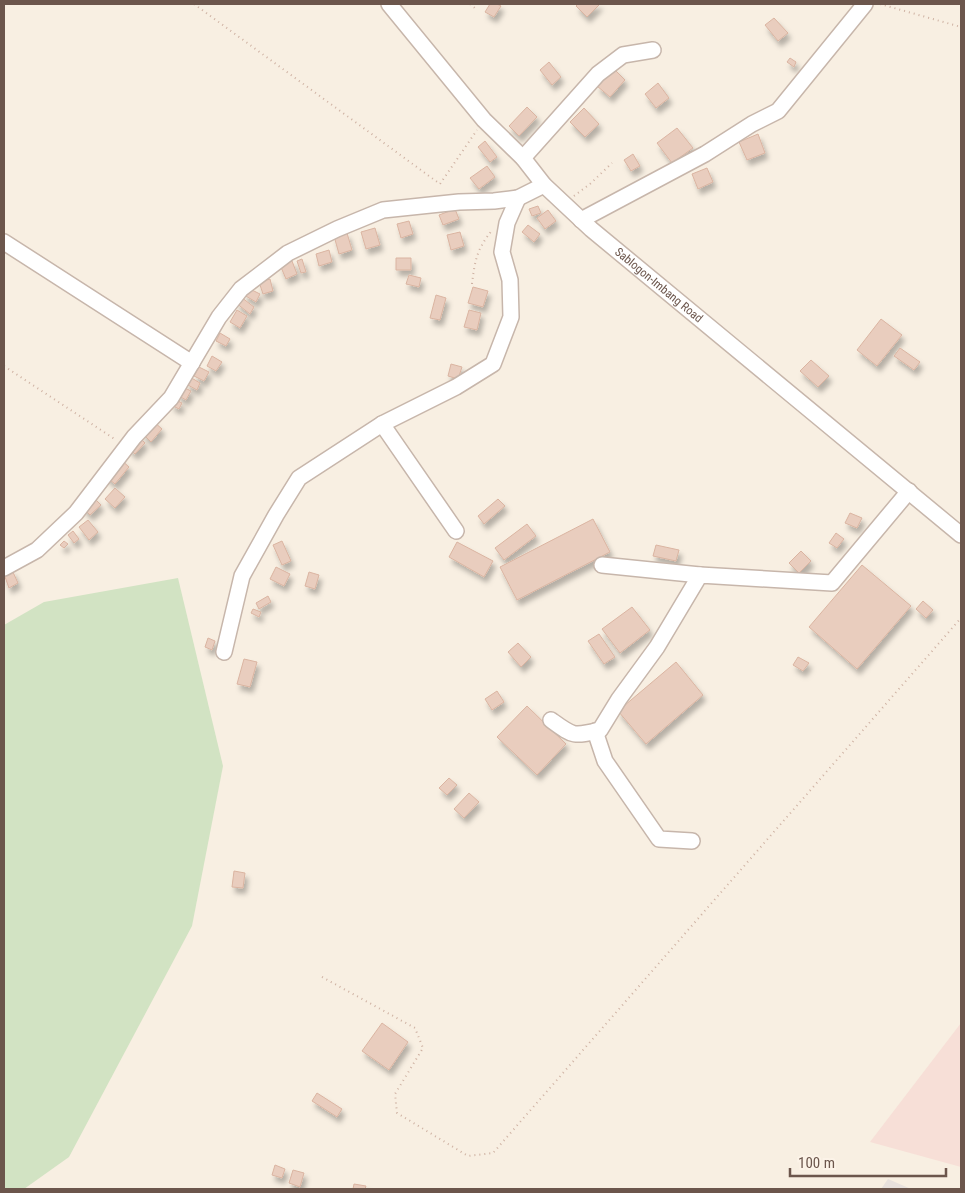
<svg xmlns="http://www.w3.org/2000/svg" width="965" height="1193" font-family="'Roboto Condensed',sans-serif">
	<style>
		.commercial { fill: #f7dfd7 }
		.industrial { fill: #e8e1dd }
		.green { fill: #d2e3c3 }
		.building { fill: #e9cdbe; stroke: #dab4a1; filter: url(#shadow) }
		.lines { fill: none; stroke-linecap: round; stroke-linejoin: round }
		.minor-casing { stroke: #c7b6ab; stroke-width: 18 }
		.path { stroke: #ceb1a2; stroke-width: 2; stroke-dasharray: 1 4; stroke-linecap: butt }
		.minor { stroke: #fff; stroke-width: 15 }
		.labels { text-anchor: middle; stroke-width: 5; stroke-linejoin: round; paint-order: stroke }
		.street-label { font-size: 12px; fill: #6c564c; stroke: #fcf3e8 }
	</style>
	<defs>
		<filter id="shadow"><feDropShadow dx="3" dy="5.5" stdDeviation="2.5" flood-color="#0004"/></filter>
	</defs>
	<rect width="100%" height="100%" fill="#f8efe2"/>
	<!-- commercial -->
	<path class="commercial" d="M961,1023v144l-91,-25z"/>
	<!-- industrial -->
	<path class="industrial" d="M888,1179l23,10h-30z"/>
	<!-- green -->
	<path class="green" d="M178,578l45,188 -31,160 -123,231 -45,32h-20v-564l40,-23z"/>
	<!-- building -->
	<path class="building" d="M490,4h7l4,2 -7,11 -9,-5z
		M578,4h22l-13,13 -11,-11z
		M774,18l14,15 -10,8 -13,-16z
		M790,58l6,4 -2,5 -7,-5z
		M549,62l12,15 -9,8 -12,-15z
		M613,68l12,12 -15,17 -13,-11z
		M658,83l11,15 -13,10 -11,-14z
		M527,107l10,10 -18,19 -10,-10z
		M584,108l15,16 -14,13 -15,-15z
		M677,128l16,20 -21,15 -15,-20z
		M758,134l7,19 -18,7 -8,-18z
		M485,141l12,16 -7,5 -12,-15z
		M633,154l7,12 -9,5 -7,-11z
		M487,166l8,11 -16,12 -9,-11z
		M707,168l6,14 -15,7 -6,-15z
		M538,206l3,7 -9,3 -3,-7z
		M455,209l4,10 -16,6 -4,-10z
		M548,210l8,11 -11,8 -8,-11z
		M409,221l4,13 -12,4 -4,-14z
		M528,225l12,9 -6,8 -12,-10z
		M375,228l5,17 -14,4 -5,-17z
		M460,232l4,14 -13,4 -4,-15z
		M347,233l5,17 -13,4 -5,-18z
		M329,250l3,12 -13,4 -3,-12z
		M396,258h15v12h-15z
		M302,259l4,13 -5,1 -4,-12z
		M292,261l5,13 -11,5 -6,-14z
		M409,275l12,3 -2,9 -13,-3z
		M270,279l3,12 -10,3 -4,-12z
		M473,287l15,4 -5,16 -15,-4z
		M248,288l12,6 -4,8 -12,-7z
		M436,295l10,3 -6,22 -10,-2z
		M241,297l13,10 -4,7 -14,-11z
		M237,310l10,6 -7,12 -10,-6z
		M469,310l12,3 -4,17 -13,-3z
		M881,319l21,16 -25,31 -20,-16z
		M220,333l10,6 -4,7 -10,-5z
		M900,348l20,14 -6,8 -20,-14z
		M212,356l10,6 -6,9 -9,-5z
		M811,360l18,16 -11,11 -18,-16z
		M451,364l11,3 -4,12 -10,-3z
		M199,367l10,5 -5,9 -10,-5z
		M190,377l10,6 -3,7 -11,-6z
		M181,386l10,5 -5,9 -9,-5z
		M174,399l8,4 -3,6 -8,-4z
		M153,421l9,8 -11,13 -9,-9z
		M138,436l7,7 -10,11 -7,-6z
		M119,458l10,9 -14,17 -10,-8z
		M115,488l10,9 -10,11 -10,-9z
		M93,497l8,8 -11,10 -8,-8z
		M498,499l7,7 -21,18 -6,-8z
		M850,513l12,5 -5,10 -12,-5z
		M593,519l17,33 -93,48 -17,-33z
		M88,520l10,12 -9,8 -10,-13z
		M527,524l9,12 -32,24 -9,-12z
		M73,531l6,8 -5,4 -6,-8z
		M836,533l8,6 -7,9 -8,-5z
		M64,541l4,3 -4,4 -4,-3z
		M282,541l9,20 -9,4 -9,-20z
		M457,542l36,19 -9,16 -35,-20z
		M656,545l23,5 -3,11 -23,-5z
		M801,551l10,10 -12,12 -10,-10z
		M862,565l49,41 -54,63 -48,-42z
		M276,567l14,7 -6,12 -14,-7z
		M12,570l6,13 -9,5 -5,-14z
		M309,572l10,3 -4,14 -10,-3z
		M268,596l3,6 -12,7 -3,-6z
		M923,601l10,9 -7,8 -10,-9z
		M632,607l18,23 -30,23 -18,-24z
		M253,609l8,3 -2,5 -8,-4z
		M599,634l16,23 -11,7 -16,-23z
		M208,638l7,3 -3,9 -7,-3z
		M518,643l13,14 -10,10 -13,-15z
		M798,657l11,6 -6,8 -10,-6z
		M244,659l13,3 -7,25 -13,-3z
		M676,662l27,33 -57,49 -28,-33z
		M497,691l7,11 -12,8 -7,-11z
		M527,706l39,38 -29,31 -40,-38z
		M449,778l8,7 -10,10 -8,-7z
		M469,793l10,9 -15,16 -10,-9z
		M234,871l11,2 -2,15 -11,-1z
		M382,1023l26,19 -19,28 -27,-19z
		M317,1093l25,16 -5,8 -25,-16z
		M275,1165l10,4 -3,9 -10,-3z
		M293,1170l11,3 -4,14 -11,-4z
		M354,1184l12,2 -1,3h-12z"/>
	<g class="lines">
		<defs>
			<g id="minor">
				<path id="s1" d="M389,4l95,116 39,38 21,27 47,44 370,306"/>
				<path d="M523,158l75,-84 25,-19 30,-5"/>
				<path d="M581,220l124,-66 47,-30 26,-13 87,-107"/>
				<path d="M4,242l188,121"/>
				<path d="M382,424l74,107"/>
				<path d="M602,565l98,10"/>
				<path d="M4,568l33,-18 39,-37 58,-76 37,-39 48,-81 22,-28 47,-36 49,-24 46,-19 76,-8 35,-1 24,-3 26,-13"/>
				<path d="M224,652l18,-76 34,-61 23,-37 83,-54 74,-37 37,-23 18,-47 -1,-37 -8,-28 5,-29 11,-25"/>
				<path d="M551,720c22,16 22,17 49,10l19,-31 38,-52 43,-72 132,8 77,-92"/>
				<path d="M595,731l10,30 54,78 33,2"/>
			</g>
		</defs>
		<!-- minor casing -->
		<use href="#minor" class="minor-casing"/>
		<!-- path -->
		<path class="path" d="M194,4l246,180 37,-54
			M470,4l6,5
			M880,4l81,23
			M574,196l16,-12 22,-21
			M472,284c3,-25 5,-35 21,-55
			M4,366l112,74
			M322,977l93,51 8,20 -28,46 2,19 71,43 25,-3 468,-535"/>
		<!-- minor -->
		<use href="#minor" class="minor"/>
	</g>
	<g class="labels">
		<!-- street labels -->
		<g class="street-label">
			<text dy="4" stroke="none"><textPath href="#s1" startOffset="391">Sablogon-Imbang Road</textPath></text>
		</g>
	</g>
	<!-- border -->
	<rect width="965" height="1193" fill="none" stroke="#6c564c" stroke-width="10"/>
	<!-- scale -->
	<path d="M790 1168v8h156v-8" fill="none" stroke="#6c564c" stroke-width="2.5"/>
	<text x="798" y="1168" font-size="15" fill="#6c564c" stroke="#fcf3e8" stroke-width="4" paint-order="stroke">100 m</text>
</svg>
